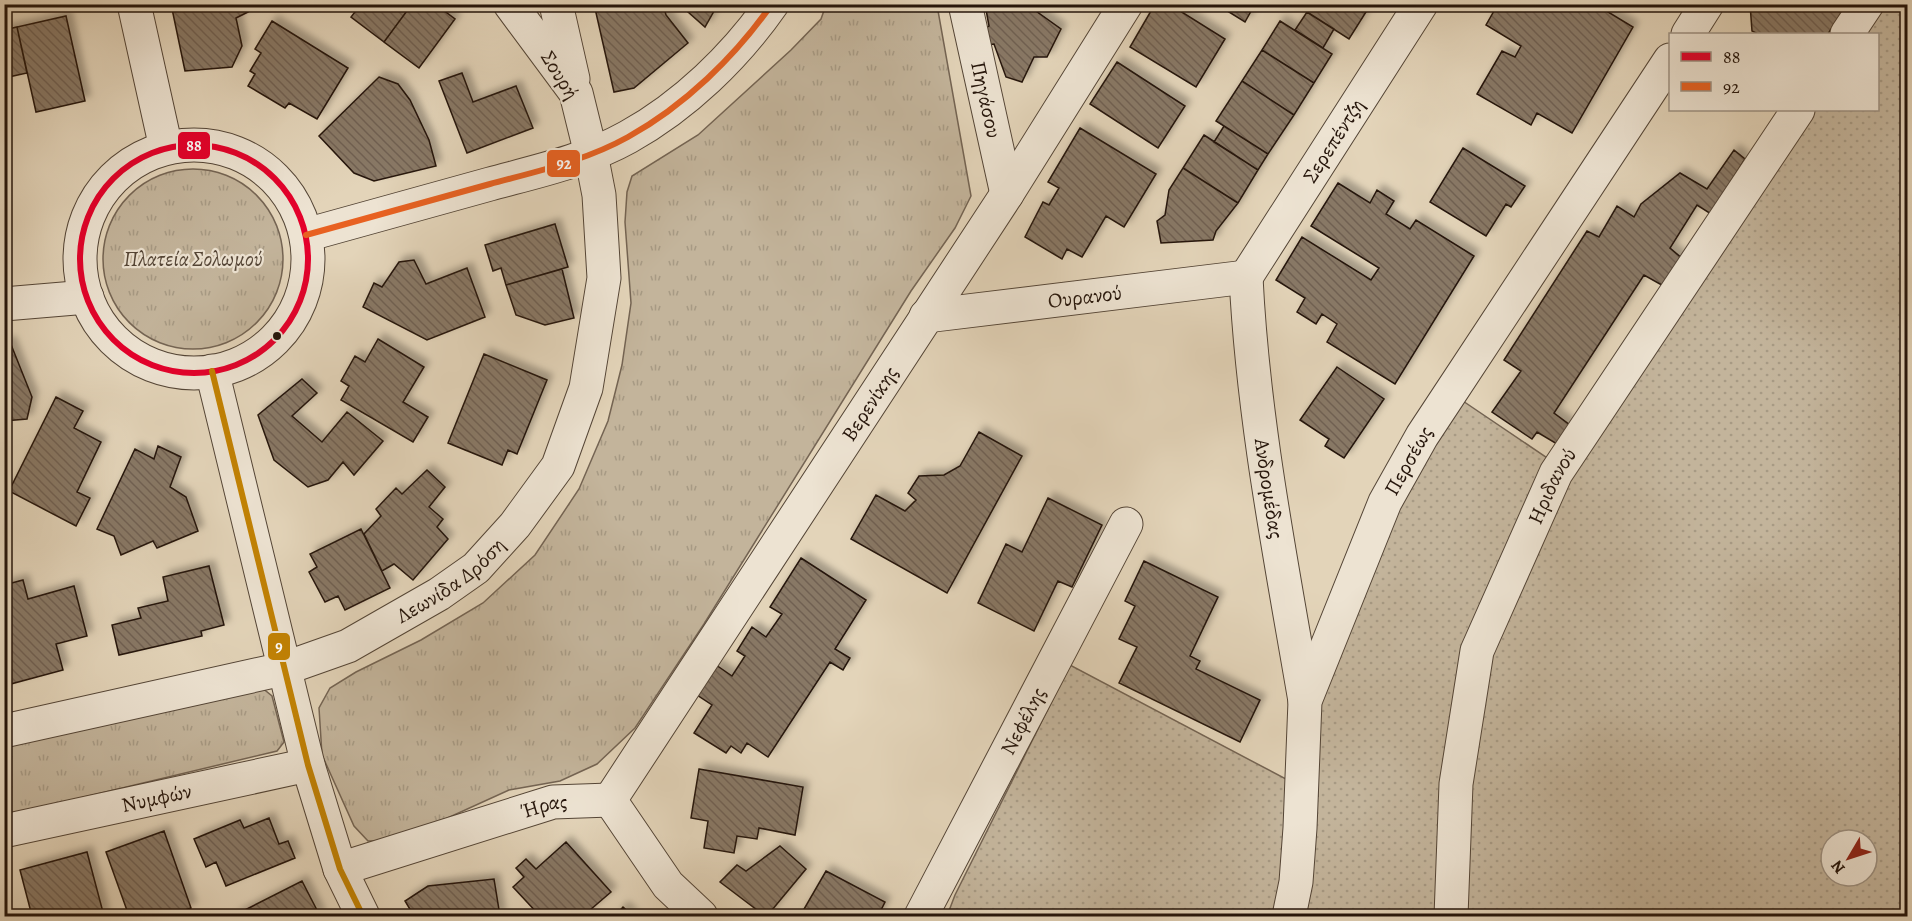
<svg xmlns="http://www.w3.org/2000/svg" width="1912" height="921" font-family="Alegreya,serif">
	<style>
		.grass { fill: url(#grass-dots); stroke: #746453; stroke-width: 1.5; fill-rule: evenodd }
		.park { fill: url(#park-tufts); stroke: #746453; stroke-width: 1.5 }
		.building { fill: url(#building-back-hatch); stroke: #25150b; stroke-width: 1.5; filter: url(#shadow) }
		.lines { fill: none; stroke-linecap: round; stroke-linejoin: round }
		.minor-casing { stroke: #544536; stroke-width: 35 }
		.minor { stroke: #ede3d2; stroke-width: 33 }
		.bus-1-casing { stroke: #ede3d2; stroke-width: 10 }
		.bus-2-casing { stroke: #ede3d2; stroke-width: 10 }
		.bus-3-casing { stroke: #ede3d2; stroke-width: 10 }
		.bus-1 { stroke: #e4002b; stroke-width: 6 }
		.bus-2 { stroke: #e86121; stroke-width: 6 }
		.bus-3 { stroke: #c28203; stroke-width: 6 }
		.bus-dot { fill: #25150b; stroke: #ede3d2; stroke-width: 2 }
		.labels { text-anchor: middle; stroke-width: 4.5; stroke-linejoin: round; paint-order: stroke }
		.street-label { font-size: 21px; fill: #25150b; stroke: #ede3d2 }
		.park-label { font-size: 21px; font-style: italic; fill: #544536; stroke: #ede3d2 }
		.line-badge { stroke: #ede3d2; stroke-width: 2 }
		.badge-label { font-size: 16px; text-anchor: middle; font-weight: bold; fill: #fff }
	</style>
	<defs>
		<pattern id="grass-dots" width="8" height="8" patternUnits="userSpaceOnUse" patternTransform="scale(1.5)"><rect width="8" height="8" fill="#c3b49b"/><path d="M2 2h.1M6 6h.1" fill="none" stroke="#a79a84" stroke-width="1.8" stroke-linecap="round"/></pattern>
		<pattern id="park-tufts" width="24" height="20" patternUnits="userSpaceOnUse" patternTransform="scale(1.5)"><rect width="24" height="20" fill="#c3b49b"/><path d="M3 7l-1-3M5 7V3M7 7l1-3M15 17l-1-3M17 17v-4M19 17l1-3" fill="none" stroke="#a79a84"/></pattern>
		<pattern id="building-back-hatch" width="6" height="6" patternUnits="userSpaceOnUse" patternTransform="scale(1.5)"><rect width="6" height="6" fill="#887865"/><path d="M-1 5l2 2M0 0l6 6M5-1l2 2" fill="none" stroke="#6f6151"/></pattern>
		<filter id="shadow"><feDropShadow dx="5.5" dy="-5.5" stdDeviation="3" flood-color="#0004"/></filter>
	</defs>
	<rect width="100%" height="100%" fill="#e3d4b9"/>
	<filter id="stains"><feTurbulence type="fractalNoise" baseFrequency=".00333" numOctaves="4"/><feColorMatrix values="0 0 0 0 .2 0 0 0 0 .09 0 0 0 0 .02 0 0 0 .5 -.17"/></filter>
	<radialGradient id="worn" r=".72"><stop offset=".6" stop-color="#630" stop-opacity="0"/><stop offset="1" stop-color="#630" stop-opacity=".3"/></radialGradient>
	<!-- grass -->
	<path class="grass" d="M1884,5h23v911h-960l8,-21 115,-230 248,131 -7,-74 9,-57 134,-270 117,79 243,-364h64v-76h-14zM1831,840h36v36h-36z"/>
	<!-- park -->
	<path class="park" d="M826,5h111l34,191 -16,32 -44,63 -207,333 -69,104 -38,36 -37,17 -51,9 -112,51h-29l-14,-15 -32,-71 -3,-47 11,-20 26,-16 65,-32 62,-37 52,-48 44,-66 29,-68 14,-56 9,-62 -6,-81 2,-30 5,-16 66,-41 93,-85 30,-31z
		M103 259a90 90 0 1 1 180 0a90 90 0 1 1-180 0Z
		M261,687l11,9 12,46 -7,9 -272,65 -1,-71z"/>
	<!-- building -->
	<path class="building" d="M171,4h75l2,8 -12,6 6,28 -10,21 -47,4z
		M361,4h51l-28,38 -33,-25z
		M412,4h23l20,15 -36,49 -35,-26z
		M594,4h69l3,11 22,28 -54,45 -20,4z
		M679,4h39l-13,23z
		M985,4h41l35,25 -14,28h-13l-12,25 -16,-5 -12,-33 -7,1 -4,-15 6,-4z
		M1155,4h14l56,35 -29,48 -66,-40z
		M1216,4h39l-10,18z
		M1305,4h66l-22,35 -47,-30z
		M1498,4h97l38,23 -61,106 -35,-20 -6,12 -54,-31 25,-43 13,6 6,-11 -35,-21z
		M1750,4h97l-19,30h-70l-6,-3z
		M1307,12l27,17 -11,19 -28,-18z
		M66,16l19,85 -49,11 -19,-85z
		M272,21l76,47 -31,51 -28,-16 -4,5 -37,-22 7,-12 -5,-3 11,-18 -6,-4z
		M1280,21l52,33 -18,29 -52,-33z
		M17,27l10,46 -23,5v-48z
		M1262,50l52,33 -20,32 -52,-34z
		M1117,62l68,44 -27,42 -68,-44z
		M462,73l11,29 43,-16 17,42 -66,25 -28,-72z
		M379,77l19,7 12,16 19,40 7,26 -62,15 -20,-8 -35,-37z
		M1242,81l52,34 -26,39 -52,-33z
		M1224,126l44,28 -10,16 -44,-28z
		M1080,128l76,46 -32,53 -18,-11 -24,41 -15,-8 -5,10 -37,-22 18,-35 6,3 10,-17 -11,-6z
		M1204,135l54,35 -20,33 -55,-35z
		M1463,148l62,38 -14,21 -5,-3 -20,32 -56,-34z
		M1734,150l11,9 -34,55 -14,-9 -27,43 14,12 -17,28 -23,-13 -90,138 16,12 -13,19 -20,-12 -5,7 -40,-27 29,-41 -17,-11 83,-129 12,6 18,-31 17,11 7,-13 39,-31 27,16z
		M1183,168l55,35 -22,28 -3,9 -52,3 -4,-22 8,-6 4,-25z
		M1338,183l32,20 7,-13 17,11 -8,13 24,15 6,-9 58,36 -79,128 -68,-42 10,-18 -15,-10 -6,10 -19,-12 8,-14 -29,-18 26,-43 69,43 8,-12 -68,-42z
		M555,224l13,43 -62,18 -5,-17 -8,3 -8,-26z
		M414,260l12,24 41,-16 18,49 -58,23 -64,-33 11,-24 8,4 17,-25z
		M562,269l12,49 -29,7 -29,-10 -10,-30z
		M378,339l46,28 -21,35 25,15 -15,25 -72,-42 8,-14 -8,-5 14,-25 10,6z
		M10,342l22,55 -5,22 -23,2v-78z
		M484,354l63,26 -30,74 -9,-4 -6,15 -54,-22z
		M1337,367l47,32 -40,59 -19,-12 4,-7 -29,-19z
		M302,379l15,14 -25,23 30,26 25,-30 36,29 -29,34 -11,-13 -15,18 -20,7 -34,-27 -16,-45z
		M56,397l27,14 -9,17 27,14 -24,50 13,6 -14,28 -67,-35z
		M979,432l43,24 -75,137 -96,-54 25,-44 29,16 11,-11 -8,-7 11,-17 25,-1 16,-9z
		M158,446l23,11 -11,30 16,10 12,34 -41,17 -4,-7 -32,14 -7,-19 -17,-7 38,-80 19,10z
		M427,470l18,17 -16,20 14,12 -6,8 11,12 -35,41 -19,-16 -12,7 -18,-37 17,-18 -5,-7 20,-21 6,6z
		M1048,498l54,27 -30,62 -14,-6 -24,50 -56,-28 28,-59 16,8z
		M361,529l29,59 -45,22 -7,-14 -13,6 -16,-30 8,-5 -7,-13z
		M801,558l65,42 -31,49 15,9 -7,12 -13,-8 -62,95 -21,-14 -6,10 -10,-7 -5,7 -32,-20 18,-28 -15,-10 19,-30 16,11 13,-20 -8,-5 15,-24 14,10 16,-23 -12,-7z
		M1144,561l74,36 -28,59 10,5 -4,8 64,31 -20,42 -121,-59 18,-36 -18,-8 16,-33 -10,-5z
		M209,566l15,59 -23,6 1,5 -83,19 -7,-30 29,-7 -3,-10 30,-7 -5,-24z
		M23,580l5,19 46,-13 13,50 -31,8 7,26 -56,15 -3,-8v-92z
		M699,769l104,18 -8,48 -36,-7 -2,11 -20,-3 -3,17 -30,-5 4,-27 -17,-3z
		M269,818l10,26 9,-3 7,17 -69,28 -10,-24 -10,5 -12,-28 46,-19 4,8z
		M164,831l27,77 -24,8h-38l-23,-64z
		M566,842l45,50 -28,24h-43l-27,-29 11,-10 -8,-9 10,-9 10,10z
		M780,846l26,23 -39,47h-2l-45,-34 17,-17 9,6z
		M87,852l17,64h-46l-1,-3 -13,3h-12l-12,-46z
		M826,871l59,31 -7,14h-78z
		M494,879l6,37h-86l-9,-15 23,-15z
		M302,881l18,35h-87z
		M623,907l10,9h-18z"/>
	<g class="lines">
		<defs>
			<g id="minor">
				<path d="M134,4l32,144"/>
				<path d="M556,4l17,75"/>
				<path id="s1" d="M965,4l42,190"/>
				<path d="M1688,34l19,-30"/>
				<path d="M1847,34l20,-30"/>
				<circle cx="194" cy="259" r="114"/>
				<path d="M306,235c61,-17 123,-34 184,-51 48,-13 95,-23 138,-47 56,-31 107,-80 144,-133"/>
				<path id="s2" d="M1246,277c7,143 35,283 59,424"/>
				<path id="s3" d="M1246,277l175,-273"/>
				<path d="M4,304l83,-7"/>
				<path id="s4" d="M926,316l320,-39"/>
				<path d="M212,371l96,394 32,104 23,47"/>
				<path id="s5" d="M4,731l279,-62 65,-23 91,-52 37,-26 39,-43 43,-59 28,-78 18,-110 -5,-83 -8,-41 -15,-61 -66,-89"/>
				<path id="s6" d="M610,800l397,-606 119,-190"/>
				<path d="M610,800l58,85 33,31"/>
				<path id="s7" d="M4,831l304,-66"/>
				<path id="s8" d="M340,869l213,-67 57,-2"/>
				<path id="s9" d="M921,916l205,-392"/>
				<path id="s10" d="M1289,916l7,-34 4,-54 5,-127 80,-199 37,-66 248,-376"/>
				<path id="s11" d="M1451,916l5,-132 21,-133 79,-178 242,-363"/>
			</g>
		</defs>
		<!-- minor casing -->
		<use href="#minor" class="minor-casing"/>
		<!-- minor -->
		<use href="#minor" class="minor"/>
		<defs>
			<path id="bus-1" d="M80 259a114 114 0 1 1 228 0a114 114 0 1 1-228 0Z"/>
			<path id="bus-2" d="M306,235c61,-17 123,-34 184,-51 48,-13 95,-23 138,-47 56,-31 107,-80 144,-133"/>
			<path id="bus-3" d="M212,371l96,394 32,104 23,47"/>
		</defs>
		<!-- bus-1 casing -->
		<use href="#bus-1" class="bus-1-casing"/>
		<!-- bus-2 casing -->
		<use href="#bus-2" class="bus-2-casing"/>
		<!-- bus-3 casing -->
		<use href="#bus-3" class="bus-3-casing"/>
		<!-- bus-1 -->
		<use href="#bus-1" class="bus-1"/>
		<!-- bus-2 -->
		<use href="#bus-2" class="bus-2"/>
		<!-- bus-3 -->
		<use href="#bus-3" class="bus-3"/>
	</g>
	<!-- markers -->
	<circle class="bus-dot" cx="277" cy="336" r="5"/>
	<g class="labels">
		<!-- street labels -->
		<g class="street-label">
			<text transform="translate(560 75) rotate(58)" y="7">Σουρή</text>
			<text dy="7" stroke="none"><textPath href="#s1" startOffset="98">Πηγάσου</textPath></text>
			<text dy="7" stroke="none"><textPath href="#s3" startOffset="162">Σερεπέντζη</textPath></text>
			<text dy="7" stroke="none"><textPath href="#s4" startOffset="160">Ουρανού</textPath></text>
			<text dy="7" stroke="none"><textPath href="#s6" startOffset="474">Βερενίκης</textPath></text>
			<text dy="7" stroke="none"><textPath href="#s10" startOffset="478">Περσέως</textPath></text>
			<text dy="7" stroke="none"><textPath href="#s11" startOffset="448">Ηριδανού</textPath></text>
			<text dy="7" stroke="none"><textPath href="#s2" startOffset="213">Ανδρομέδας</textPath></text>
			<text dy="7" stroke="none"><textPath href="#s5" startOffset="477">Λεωνίδα Δρόση</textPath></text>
			<text dy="7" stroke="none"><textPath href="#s9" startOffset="220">Νεφέλης</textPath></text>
			<text dy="7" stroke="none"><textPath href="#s7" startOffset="156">Νυμφών</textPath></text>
			<text dy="7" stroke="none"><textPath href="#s8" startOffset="214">Ήρας</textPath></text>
		</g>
		<!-- park labels -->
		<g class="park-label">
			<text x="193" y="266">Πλατεία Σολωμού</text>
		</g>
	</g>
	<g class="line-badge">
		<rect x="177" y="131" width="34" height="29" rx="6" fill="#e4002b"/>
		<rect x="546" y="149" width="35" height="29" rx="6" fill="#e86121"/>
		<rect x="267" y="632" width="24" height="29" rx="6" fill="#c28203"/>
	</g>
	<g class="badge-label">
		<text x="194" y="151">88</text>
		<text x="564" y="169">92</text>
		<text x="279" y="652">9</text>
	</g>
	<!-- margin -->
	<rect width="1912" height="921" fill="none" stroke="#e3d4b9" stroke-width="24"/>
	<rect x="6" y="6" width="1900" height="909" fill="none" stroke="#25150b" stroke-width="3"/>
	<rect x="12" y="12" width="1888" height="897" fill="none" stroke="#25150b" stroke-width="1.5"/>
	<!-- legend -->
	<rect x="1669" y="33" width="210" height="78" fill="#ede3d2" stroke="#9d9182" stroke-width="1.5"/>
	<rect x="1681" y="52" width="30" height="9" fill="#e4002b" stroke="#9d9182" stroke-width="1.5"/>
	<text x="1723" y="63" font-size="18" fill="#25150b">88</text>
	<rect x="1681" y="82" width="30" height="9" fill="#e86121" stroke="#9d9182" stroke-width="1.5"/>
	<text x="1723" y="93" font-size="18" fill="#25150b">92</text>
	<!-- north arrow -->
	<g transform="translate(1849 858) rotate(231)"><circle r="28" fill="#ede3d2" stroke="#9d9182" stroke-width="1.5"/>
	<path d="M0-4.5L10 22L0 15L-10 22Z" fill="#8f2418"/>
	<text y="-9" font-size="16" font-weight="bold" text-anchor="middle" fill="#25150b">N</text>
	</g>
	<rect width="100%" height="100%" filter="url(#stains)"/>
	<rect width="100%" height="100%" fill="url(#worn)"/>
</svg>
